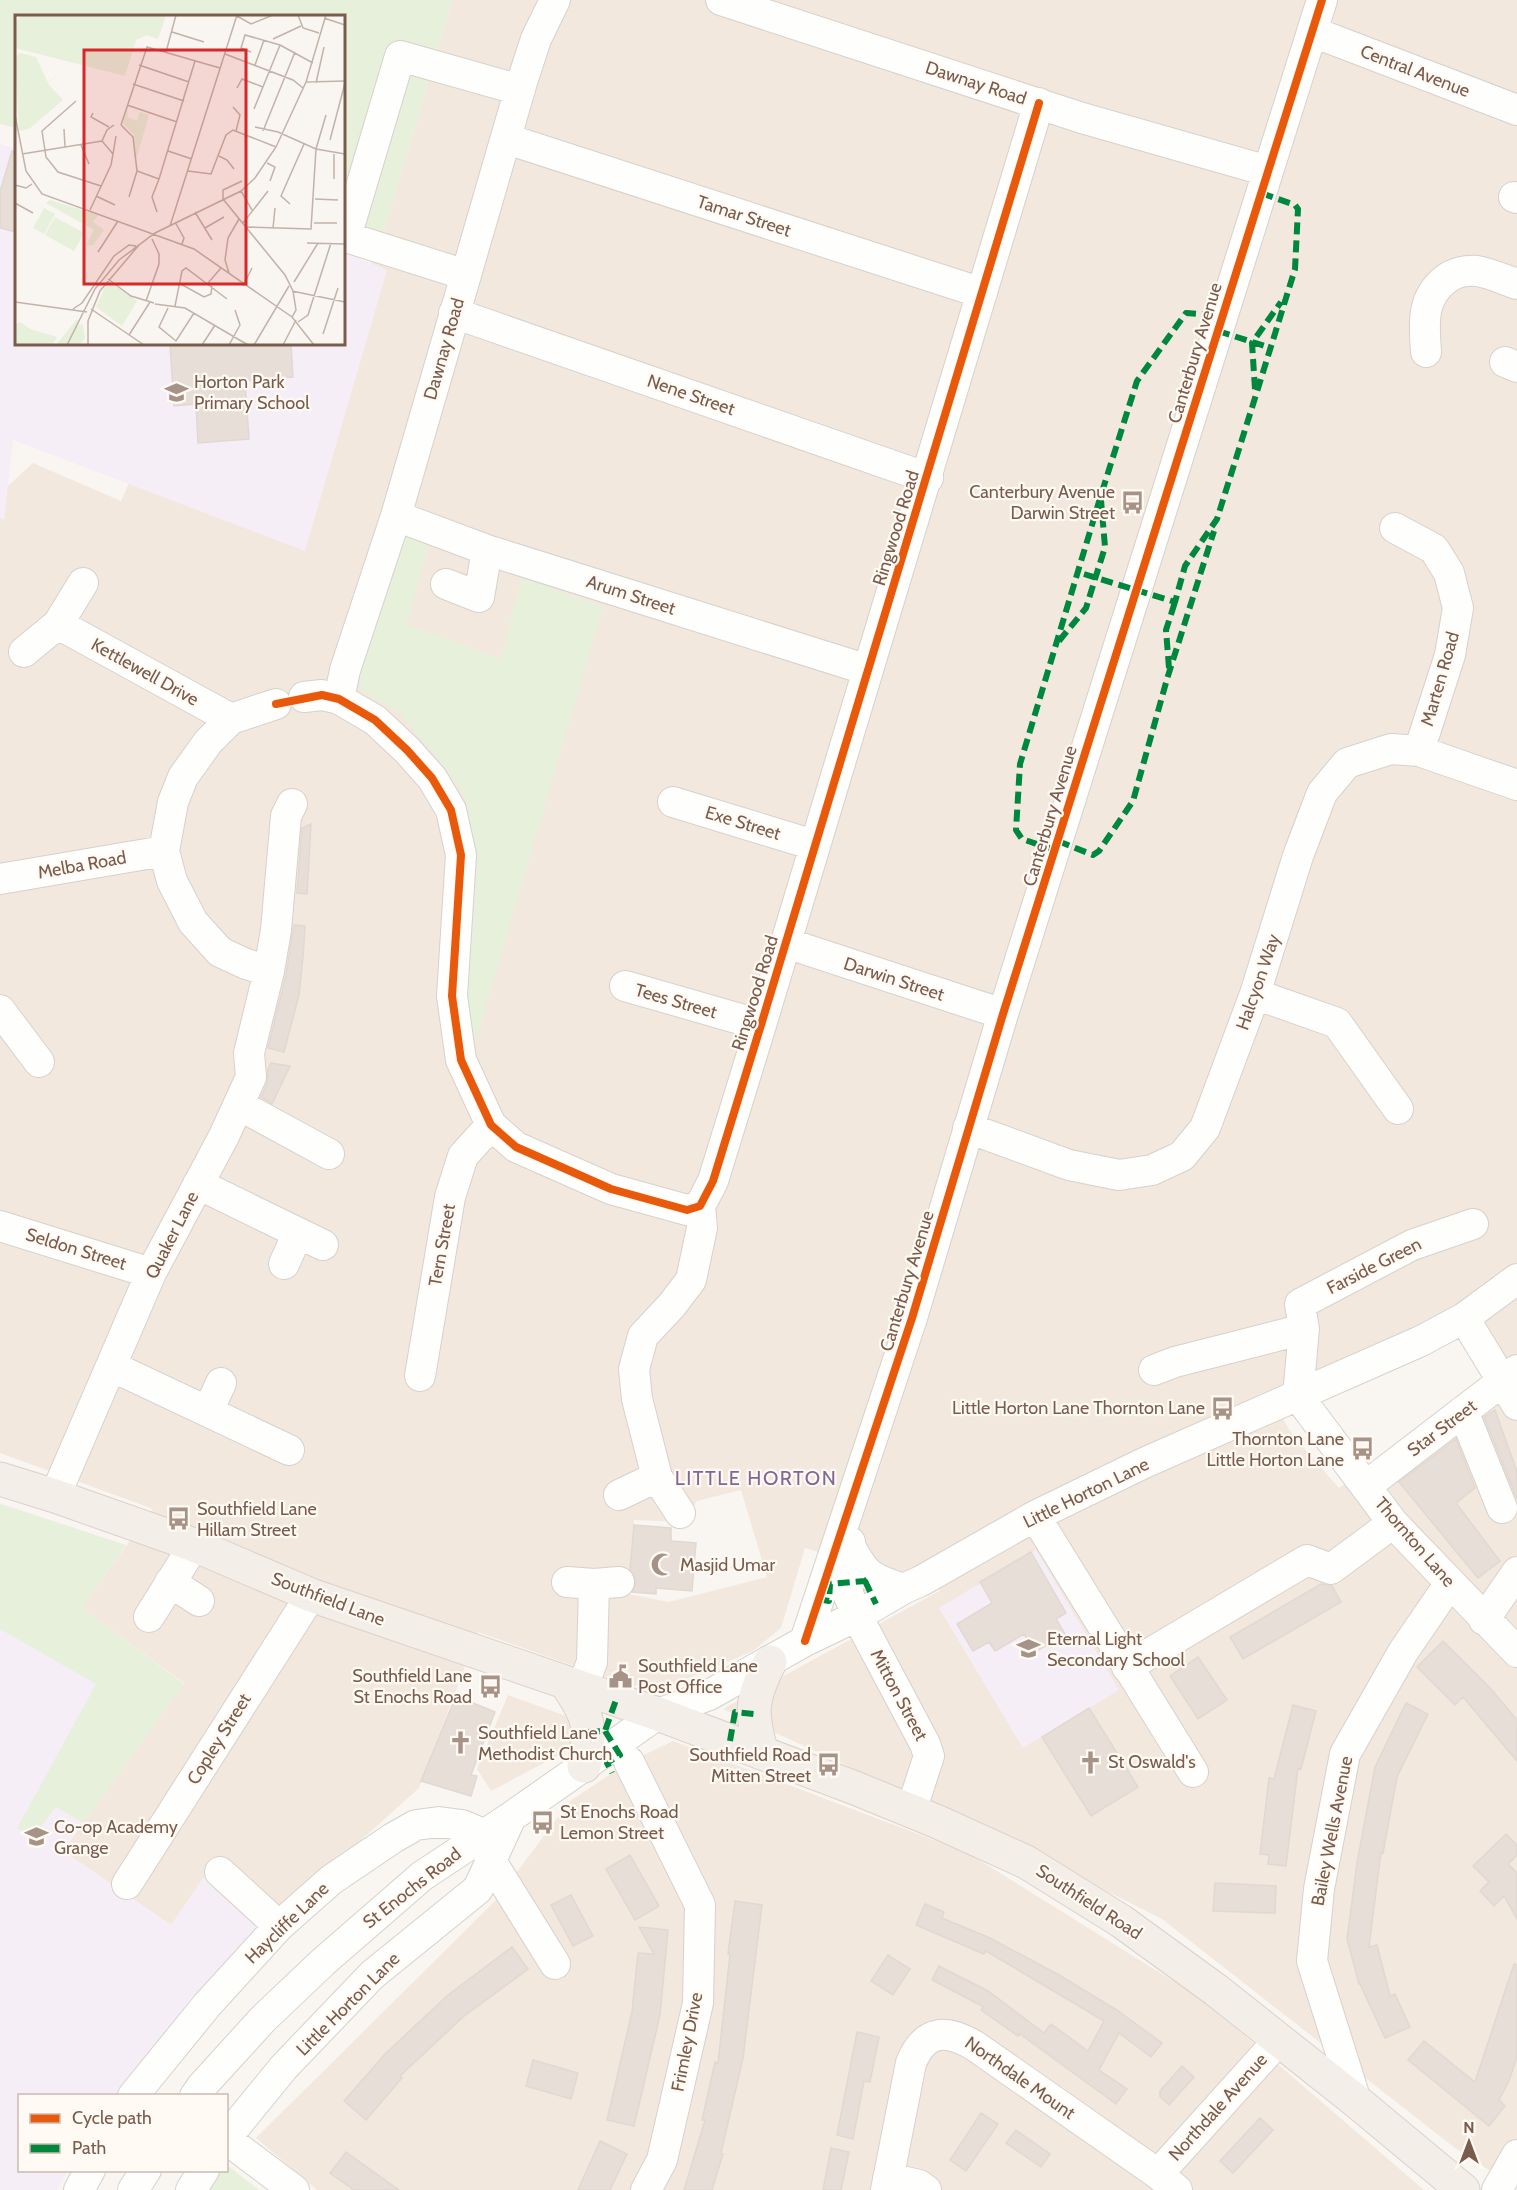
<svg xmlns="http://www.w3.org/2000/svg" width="1517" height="2190" font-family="Cabin,sans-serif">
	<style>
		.residential { fill: #f2e8de; fill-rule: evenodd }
		.education { fill: #f6eef6 }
		.green { fill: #e7f0db }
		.building { fill: #e6ded7; stroke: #e2d8d2; stroke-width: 1.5 }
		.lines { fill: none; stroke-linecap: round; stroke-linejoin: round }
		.minor-casing { stroke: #d7d1cb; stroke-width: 32 }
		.major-casing { stroke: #dad1cc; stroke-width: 35 }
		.minor { stroke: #fefefd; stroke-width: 30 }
		.major { stroke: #f3eee8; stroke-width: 33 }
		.quiet { stroke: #00873e; stroke-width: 6; stroke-dasharray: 12 6; stroke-linecap: butt }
		.cycleway-casing { stroke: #fffaf3; stroke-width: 11 }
		.cycleway { stroke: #e8590c; stroke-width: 8 }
		.labels { text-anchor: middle; stroke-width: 4.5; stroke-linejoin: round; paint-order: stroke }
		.street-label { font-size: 18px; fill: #7a5c4d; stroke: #fffaf3 }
		.poi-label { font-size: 18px; fill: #7a5c4d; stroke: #fffaf3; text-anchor: start }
		.neighbourhood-label { font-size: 20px; letter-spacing: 1.5px; fill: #846695; stroke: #fffaf3 }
		.inset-road { fill: none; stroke: #c2b3aa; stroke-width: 1.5 }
		.view { fill: #d62828; fill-opacity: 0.15; stroke: #d62828; stroke-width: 3 }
		.inset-edge { fill: none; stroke: #7a5c4d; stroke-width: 3 }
	</style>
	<rect width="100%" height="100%" fill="#f9f5f0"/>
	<!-- residential -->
	<path class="residential" d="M452,0h1065v2188l-62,-40 -293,-229 -190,-96 -249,-114 218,-119 -136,-42 -24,80 -28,23 -83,35h-39l-153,-54 -59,156 -150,135 -98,2 -108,-74 121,-168 -103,-75 72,-99 -153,-56v-960l33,-30 88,38 11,-25 162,53 79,-272 9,-18zM1442,1314l26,34 21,36 -150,104 -46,-52 -24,-41zM741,1490l26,87 -98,25 -41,-8 6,-74 48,2 15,-21z
		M508,1695l58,21 5,6 3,21 -4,6 -79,42 -14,-22z
		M673,1741l295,112 234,146 222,191h-1107l-61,-52 240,-238 74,-99 59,-39z"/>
	<!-- education -->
	<path class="education" d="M0,144l16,5v195h328v-104l15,5 -3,12 31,13 -82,281 -292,-111 -9,80 -4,-2z
		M0,1503l126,42 -44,63 102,76 -18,22 -103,145 108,74 39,-57 59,55 -77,74 -71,98 -101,1v74l48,1 -11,19h-57z
		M1036,1550l83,140 -96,58 -84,-140z"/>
	<!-- green -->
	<path class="green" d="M0,0h452l-70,239 -38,-12v-211h-328v112l-16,-4z
		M401,533l28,12 -22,79 94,35 20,-82 82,30 -130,444 -10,-62 10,-132 -8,-60 -21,-31 -44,-53 -39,-23 -4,-17z
		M0,1504l126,41 -44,63 102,76 -101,139 -27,-16 -23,30 -16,-9 79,-144 -96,-55z
		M227,2165l32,25h-52l11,-19 8,-1z"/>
	<!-- building -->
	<path class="building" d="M12,151h4v81l-16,-4v-36z
		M170,344h121l2,33 -48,4 4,58 -51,4 -2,-39 -22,2z
		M311,824l-4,70 -10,-1 5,-65z
		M294,925l11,1 -2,31 -4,38 -15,57 -16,-4 18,-73z
		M271,1063l19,3 -18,38 -11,-7 6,-13 1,-15z
		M1495,1410l22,62v27l-33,-82z
		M1456,1439l19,49 -19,15 44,58 -22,17 -79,-96z
		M634,1525l37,3v13l25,2 -4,48 -36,-3v6l-24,-2 4,-11 -6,-11z
		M1031,1552l35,61 -10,6 9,15 -30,18 -11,-18 -29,17 -6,-9 -16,9 -16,-27 35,-21 -12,-21z
		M1321,1584l11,2 9,16 -98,57 -13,-22z
		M1443,1641l48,48 26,31v41l-54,-64 -8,8 -38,-38z
		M1198,1657l29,43 -29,19 -28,-43z
		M456,1696l39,16 -24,63 6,1 -6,20 -50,-15z
		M1406,1703l22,11 -31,63 -14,76 -2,-1 -12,95 8,-2 13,51 5,-2 15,33 -25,11 -25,-54h-1l-12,-45 10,-76 18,-96z
		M1293,1705l23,6 -15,58 -3,-1 -12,98 -18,-2 1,-9 -9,-1 9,-76 5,1z
		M1089,1708l49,79 -47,29 -49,-79z
		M1506,1834l11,11v10l-9,9 9,9v46l-13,-23 -10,10 -14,-15 9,-9 -16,-16z
		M630,1855l29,51 -24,14 -29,-51z
		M1215,1883l61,3 -1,27 -62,-2z
		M571,1895l22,41 -20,10 -22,-41z
		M735,1901l27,4 -19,153 -22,95 2,1 -11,36h-28l21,-70h-3l13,-58 3,1 12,-109h-2z
		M925,1904l19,8 -2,6 48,20 69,37 58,35 45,33 -11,14 -32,-24 -20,37 28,19 -11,15 -96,-70 -2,2 -37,-26 3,-3 -52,-27 7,-14 49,25 56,42 7,-9 37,27 16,-30 -118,-70 -2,3 -68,-29z
		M639,1927l29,3 -8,85 -26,111 -27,-6 25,-108 6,-59 16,1z
		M512,1947l16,22 -65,48 -63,59 2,2 -36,42 -22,-19 41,-47 63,-59z
		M888,1955l22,14 -17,26 -22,-14z
		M1514,1964l3,1v92l-8,24 -10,19 6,6 -16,20 -81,-66 16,-19 51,41z
		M857,2032l22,5 -9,45 -6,-1 -11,58 -16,-4z
		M533,2060l45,13 -7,26 -45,-13z
		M1182,2066l12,11 -25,28 -9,-8v-6z
		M981,2113l17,11 -32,47 -16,-11z
		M1260,2118l13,12 -40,43 -13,-12z
		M1016,2130l34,24 -9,13 -35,-24z
		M600,2141l27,13 -17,36h-32z
		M831,2148l18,4 -8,38h-18z
		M346,2152l53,38h-45l-24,-17z"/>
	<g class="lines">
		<defs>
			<path id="minor" d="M721,0l361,118 186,53
				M1313,32l204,78
				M507,139l475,154
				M1514,197l3,1
				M466,275l-120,-38 54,-181 120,34
				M454,313l474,165
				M1426,352c-2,-28 -5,-54 20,-73 8,-6 20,-9 31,-8 13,2 28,9 40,13
				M1505,362l12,5
				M396,516l91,34 381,120
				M1395,528l39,21 15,24 9,35 -8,47 -31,96
				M83,583l-25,41 173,95
				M446,584l33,13 8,-47
				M24,652l34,-28
				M304,697l18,-2 17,4 36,21 32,30 25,28 19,32 10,45 -9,141 9,64 30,65 25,22 95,42 76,21 13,-4 13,-25 48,-156 278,-922
				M339,699l6,-29 51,-154 126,-434 14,-43 19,-39
				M673,802l141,43
				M0,879l164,-28
				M786,943l217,71
				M269,971l7,-41 10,-114 6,-12
				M625,986l136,39
				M1255,994l82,29 61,86
				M0,1010l39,52
				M239,1105l90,49
				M968,1128l101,37 50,10 33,-5 30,-14 23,-28 50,-134 43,-138 24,-63 25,-30 44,-14 28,2 98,34
				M198,1184l125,61
				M0,1226l151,47
				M284,1264l14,-31
				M1464,1318l53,87
				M111,1366l178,84
				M1154,1370l21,-8 129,-33
				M420,1376l30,-179 13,-41 28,-31
				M1298,1396l95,127 124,129
				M1298,1396l6,-67 -4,-25 112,-59 61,-21
				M208,1411l13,-28
				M1463,1411l39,97
				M1366,1486l151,-116
				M619,1495l38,-18
				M55,1496l96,-223 73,-137 27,-59 -2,-24 20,-82 -23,-7 -26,-12 -27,-30 -21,-41 -8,-30 9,-49 10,-25 25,-35 23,-23 45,-15
				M680,1513l-23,-36 -20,-78 -3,-30 9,-33 29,-31 19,-25 11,-52 -2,-22
				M1035,1516l158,256
				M850,1542l-4,41 3,13 8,20 68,128 4,12 -18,55
				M850,1546c16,30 20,32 53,43
				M170,1582l29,19
				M567,1582l27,2 25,-2
				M149,1617l45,-72
				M1484,1620l33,-48
				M805,1641l107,-323 91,-304 319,-1014
				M1127,1667l180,-107 24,9 62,-46
				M582,1688l10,-26 2,-78
				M629,1762l71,143 -2,98 -36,157 -16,30
				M491,1861l64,103
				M220,1872l59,54
				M127,1884l184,-289
				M133,2096l74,-91 72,-79 52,-46 62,-42 23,-13 23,-3 23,3 21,9
				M195,2096l7,-10 61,-67 60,-57 99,-86 89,-59 147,-103 51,-19 96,-54 52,-25 46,-27 18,-8 114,-65 109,-53 277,-122 43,-23 53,-39
				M1356,2101l-44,-140 7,-72 26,-135 58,-102 47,-69
				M226,2138l58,-71 88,-92 106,-86 33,-72
				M226,2139l68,51
				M1158,2174l120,-133
				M888,2178l31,7 7,5
				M79,2190l11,-20
				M133,2190l13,-20
				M191,2190l13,-20
				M886,2190l25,-127c14,-34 35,-34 64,-17l183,128 19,16
				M1497,2190l20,-35"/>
			<path id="major" d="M0,1479l55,17 139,49 117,50 347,119 197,74 83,34 88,40 95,59 95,69 140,111 107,89
				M566,1683c23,34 26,42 18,83
				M762,1753c-12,-40 -11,-54 8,-91"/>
		</defs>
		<!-- minor casing -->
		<use href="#minor" class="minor-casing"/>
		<!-- major casing -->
		<use href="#major" class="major-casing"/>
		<!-- minor -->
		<use href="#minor" class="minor"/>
		<!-- major -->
		<use href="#major" class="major"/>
		<!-- quiet -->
		<path class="quiet" d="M1218,331l53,17
			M1255,389l-3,-46 29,-41
			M1084,574l91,28 10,-36 32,-47 38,-121 40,-129 3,-60 -3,-4 -34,-12
			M1059,641l27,-33 19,-61 -4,-47
			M1169,668l-3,-38 9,-28
			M1058,841l35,14 6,-4 34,-50 34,-122 47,-148
			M1055,850l-33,-11 -6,-9 4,-66 81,-269 36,-114 49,-68 36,3
			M865,1581l11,23
			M818,1599l11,2 1,-17 35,-3 6,-5
			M605,1731l15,24 -13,8 5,10
			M588,1732l17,-1 11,-31
			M730,1741l5,-29 19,2"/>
		<defs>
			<path id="cycleway" d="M276,704l46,-9 17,4 36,21 32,30 25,28 19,32 10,45 -9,141 9,64 30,65 25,22 95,42 76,21 13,-4 13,-25 48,-156 278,-922
				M805,1641l107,-323 91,-304 319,-1014"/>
		</defs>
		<!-- cycleway casing -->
		<use href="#cycleway" class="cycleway-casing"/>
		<!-- cycleway -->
		<use href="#cycleway" class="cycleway"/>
	</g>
	<!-- icons -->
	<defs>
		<symbol id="school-bare" viewBox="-9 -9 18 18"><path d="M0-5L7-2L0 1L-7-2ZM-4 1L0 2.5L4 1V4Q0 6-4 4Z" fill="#a69286" stroke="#fffaf3" stroke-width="2.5" paint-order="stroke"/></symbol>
		<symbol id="bus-bare" viewBox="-9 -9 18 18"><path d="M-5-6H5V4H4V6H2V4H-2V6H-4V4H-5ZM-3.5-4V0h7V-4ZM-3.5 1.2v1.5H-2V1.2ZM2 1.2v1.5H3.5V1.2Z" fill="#a69286" stroke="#fffaf3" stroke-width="2.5" paint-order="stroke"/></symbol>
		<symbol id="mosque-bare" viewBox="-9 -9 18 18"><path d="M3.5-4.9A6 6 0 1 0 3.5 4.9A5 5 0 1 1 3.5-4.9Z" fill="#a69286" stroke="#fffaf3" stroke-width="2.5" paint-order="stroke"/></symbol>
		<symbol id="civic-bare" viewBox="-9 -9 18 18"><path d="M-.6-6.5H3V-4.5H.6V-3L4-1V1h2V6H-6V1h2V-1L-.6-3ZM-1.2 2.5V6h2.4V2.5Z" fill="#a69286" stroke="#fffaf3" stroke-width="2.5" paint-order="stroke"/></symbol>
		<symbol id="church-bare" viewBox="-9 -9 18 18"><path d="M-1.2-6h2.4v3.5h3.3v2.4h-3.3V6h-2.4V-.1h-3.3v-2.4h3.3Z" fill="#a69286" stroke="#fffaf3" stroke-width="2.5" paint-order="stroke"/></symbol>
	</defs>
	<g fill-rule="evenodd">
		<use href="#school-bare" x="160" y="376" width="33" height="33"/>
		<use href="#bus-bare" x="1116" y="486" width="33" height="33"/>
		<use href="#bus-bare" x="1206" y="1392" width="33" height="33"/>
		<use href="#bus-bare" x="1346" y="1432" width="33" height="33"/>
		<use href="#bus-bare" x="162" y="1502" width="33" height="33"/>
		<use href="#mosque-bare" x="646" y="1548" width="33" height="33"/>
		<use href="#school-bare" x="1012" y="1632" width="33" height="33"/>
		<use href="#civic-bare" x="604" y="1660" width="33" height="33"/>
		<use href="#bus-bare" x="474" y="1670" width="33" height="33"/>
		<use href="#church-bare" x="444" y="1726" width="33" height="33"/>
		<use href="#church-bare" x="1074" y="1746" width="33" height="33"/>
		<use href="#bus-bare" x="812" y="1748" width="33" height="33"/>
		<use href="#bus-bare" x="526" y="1806" width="33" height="33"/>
		<use href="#school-bare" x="20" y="1820" width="33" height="33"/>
	</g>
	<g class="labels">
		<!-- street labels -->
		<g class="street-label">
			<text transform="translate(1415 71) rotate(21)" y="6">Central Avenue</text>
			<text transform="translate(976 83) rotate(18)" y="6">Dawnay Road</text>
			<text transform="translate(744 216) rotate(18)" y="6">Tamar Street</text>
			<text transform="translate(444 349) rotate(-74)" y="6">Dawnay Road</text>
			<text transform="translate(1195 353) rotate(-73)" y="6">Canterbury Avenue</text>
			<text transform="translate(691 395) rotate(19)" y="6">Nene Street</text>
			<text transform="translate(896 528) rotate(-73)" y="6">Ringwood Road</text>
			<text transform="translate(631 595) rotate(18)" y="6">Arum Street</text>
			<text transform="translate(145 672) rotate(29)" y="6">Kettlewell Drive</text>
			<text transform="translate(1440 679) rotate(-74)" y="6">Marten Road</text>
			<text transform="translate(1050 816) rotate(-73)" y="6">Canterbury Avenue</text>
			<text transform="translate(743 823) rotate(17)" y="6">Exe Street</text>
			<text transform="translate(82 865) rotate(-10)" y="6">Melba Road</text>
			<text transform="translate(894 979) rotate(18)" y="6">Darwin Street</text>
			<text transform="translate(1258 982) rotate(-71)" y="6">Halcyon Way</text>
			<text transform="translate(755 993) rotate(-73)" y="6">Ringwood Road</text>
			<text transform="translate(676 1001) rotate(16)" y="6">Tees Street</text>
			<text transform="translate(172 1235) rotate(-63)" y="6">Quaker Lane</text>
			<text transform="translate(442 1245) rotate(-80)" y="6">Tern Street</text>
			<text transform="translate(76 1249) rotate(17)" y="6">Seldon Street</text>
			<text transform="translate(1374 1266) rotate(-27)" y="6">Farside Green</text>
			<text transform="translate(907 1281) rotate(-73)" y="6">Canterbury Avenue</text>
			<text transform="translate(1442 1428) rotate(-37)" y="6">Star Street</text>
			<text transform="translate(1086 1493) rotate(-26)" y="6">Little Horton Lane</text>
			<text transform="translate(1415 1542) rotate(49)" y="6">Thornton Lane</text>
			<text transform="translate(328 1599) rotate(21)" y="6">Southfield Lane</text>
			<text transform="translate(899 1695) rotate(62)" y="6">Mitton Street</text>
			<text transform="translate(219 1739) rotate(-58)" y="6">Copley Street</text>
			<text transform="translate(1332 1831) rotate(-79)" y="6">Bailey Wells Avenue</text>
			<text transform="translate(412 1888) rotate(-38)" y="6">St Enochs Road</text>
			<text transform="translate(1089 1902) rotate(33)" y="6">Southfield Road</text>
			<text transform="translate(287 1923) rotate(-44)" y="6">Haycliffe Lane</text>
			<text transform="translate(348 2004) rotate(-45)" y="6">Little Horton Lane</text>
			<text transform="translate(687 2042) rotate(-79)" y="6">Frimley Drive</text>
			<text transform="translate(1020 2078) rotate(35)" y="6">Northdale Mount</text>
			<text transform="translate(1218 2107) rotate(-48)" y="6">Northdale Avenue</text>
		</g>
		<!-- poi labels -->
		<g class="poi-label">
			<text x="194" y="388">Horton Park<tspan x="194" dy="21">Primary School</tspan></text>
			<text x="1115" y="498" text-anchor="end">Canterbury Avenue<tspan x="1115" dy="21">Darwin Street</tspan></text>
			<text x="1205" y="1414" text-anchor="end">Little Horton Lane Thornton Lane</text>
			<text x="1344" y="1445" text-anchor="end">Thornton Lane<tspan x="1344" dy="21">Little Horton Lane</tspan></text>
			<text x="197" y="1515">Southfield Lane<tspan x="197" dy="21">Hillam Street</tspan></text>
			<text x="680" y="1571">Masjid Umar</text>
			<text x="1047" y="1645">Eternal Light<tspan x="1047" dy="21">Secondary School</tspan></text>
			<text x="638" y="1672">Southfield Lane<tspan x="638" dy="21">Post Office</tspan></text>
			<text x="472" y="1682" text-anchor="end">Southfield Lane<tspan x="472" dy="21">St Enochs Road</tspan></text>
			<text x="478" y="1739">Southfield Lane<tspan x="478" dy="21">Methodist Church</tspan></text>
			<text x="811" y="1761" text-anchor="end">Southfield Road<tspan x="811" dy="21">Mitten Street</tspan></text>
			<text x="1108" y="1768">St Oswald's</text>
			<text x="560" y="1818">St Enochs Road<tspan x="560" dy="21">Lemon Street</tspan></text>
			<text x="54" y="1833">Co-op Academy<tspan x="54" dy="21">Grange</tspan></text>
		</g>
		<!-- neighbourhood labels -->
		<g class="neighbourhood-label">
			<text x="756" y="1485">LITTLE HORTON</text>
		</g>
	</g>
	<!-- overview -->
	<g transform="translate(15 15)">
		<rect width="330" height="330" fill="#f9f5f0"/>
		<path d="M8,0h143l-8,24 -11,-4 -11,5 -11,36 -110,-28v-26zM5,38l16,4 12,26 12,-12 -12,13 15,16 -34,29 -10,2 -4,-74zM112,92l1,10 9,4 3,-9 9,3 -14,48 -1,-28 -11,-11zM35,185l48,15 -5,7 11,8 -11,15 -7,1 8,-16 -48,-27zM29,193l11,6 -11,20 -11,-6zM40,202l29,16 -10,18 -29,-16zM93,266l29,20 -15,25 -26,-19zM62,304l3,7 2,-4 3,16 -6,7h-23zM5,307l10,7 27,8 -5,8h-37v-20z" fill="#e7f0db"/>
		<path class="inset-road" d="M283,0l5,13 16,5M222,1l14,8 22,-9M309,3l21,7M157,17l32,10M258,24l28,-13M151,37l10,-37M236,37l-10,-4 4,-13 35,10 33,18M210,39l68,26 10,8M124,50l50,17M240,50l9,-25M291,67l39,-1M301,68l8,-36M118,69l51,17M222,73l5,-9 21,8M61,86l-34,30 4,26 12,15 43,14M112,90l50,17M218,92l7,8 -4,16M239,94l26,-64M78,98l-2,4 18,10M0,100l11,56 16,23 152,55 98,68 22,28M106,110l12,12 4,34 22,8 36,-118M106,110l26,-78 73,21M240,112l23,5 38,17 29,5M49,114l1,18M248,116l32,-79M315,125l15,-57M66,130l8,19M153,136l24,8M7,139l80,-13M98,139l3,-18M319,139v25M204,141l8,4 7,9M252,148l8,4 -5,14M173,156l23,3 15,-39 7,-5 43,17M0,170l11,3 6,-4M226,176l11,19M81,181l19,9M114,182l8,-26M208,184l62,76 8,16 3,19 -4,7M208,184v-9l19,-9M300,184l23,1M0,188l18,10M275,189l-9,-8 23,-52M75,195l21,-45 2,-11 -11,-13 5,-11 7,-5M142,197l-5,-15 7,-18M180,197l17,28M160,207l9,16 -2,6M228,208l25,-32M299,208h23M155,211l67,-211M232,212l64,2 5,-80 10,-34M190,213l19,-11M258,213l2,-20M292,228l38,1M83,237l20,-31M214,258l-4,-13 3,-22 11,-19M93,264l23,17 23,7M279,267l24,-39M164,268l25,14 7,-3 1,-8M193,268l13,-15M228,271l9,-18M277,276l53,11M131,286l13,-37v-10l-7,-15M0,287l72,10M140,289l30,4 63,37M160,291l7,-35 4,-3 41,31M153,293l-9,19 17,14 18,-28M58,294l9,-6 32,-47 15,-11 7,1M76,294l53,36M283,307l10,-7 23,-72M308,319l15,-46M114,320l21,-33M52,330l28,-56 24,-29 36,-27 86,-42 14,-13 21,-31 30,-65 20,-67M73,330v-24l12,-30 39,-46M187,330l13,-20M214,330l11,-20 -5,-15M239,330l35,-59M268,330l13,-25"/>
		<path class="view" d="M69,35h162v234h-162z"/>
		<rect width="330" height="330" class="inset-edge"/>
	</g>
	<!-- legend -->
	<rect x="18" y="2094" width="210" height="78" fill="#fffaf3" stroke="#cabbb1" stroke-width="1.5"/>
	<rect x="30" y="2114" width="30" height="9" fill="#e8590c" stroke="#cabbb1" stroke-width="1.5"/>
	<text x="72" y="2124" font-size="18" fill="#7a5c4d">Cycle path</text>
	<rect x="30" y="2144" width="30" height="9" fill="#00873e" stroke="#cabbb1" stroke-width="1.5"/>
	<text x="72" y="2154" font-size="18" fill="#7a5c4d">Path</text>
	<!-- north arrow -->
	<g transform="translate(1469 2142)" stroke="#fffaf3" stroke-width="4.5" paint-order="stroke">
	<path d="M0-4.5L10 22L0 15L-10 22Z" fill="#7a5c4d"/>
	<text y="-9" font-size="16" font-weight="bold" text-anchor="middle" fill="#7a5c4d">N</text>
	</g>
</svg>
